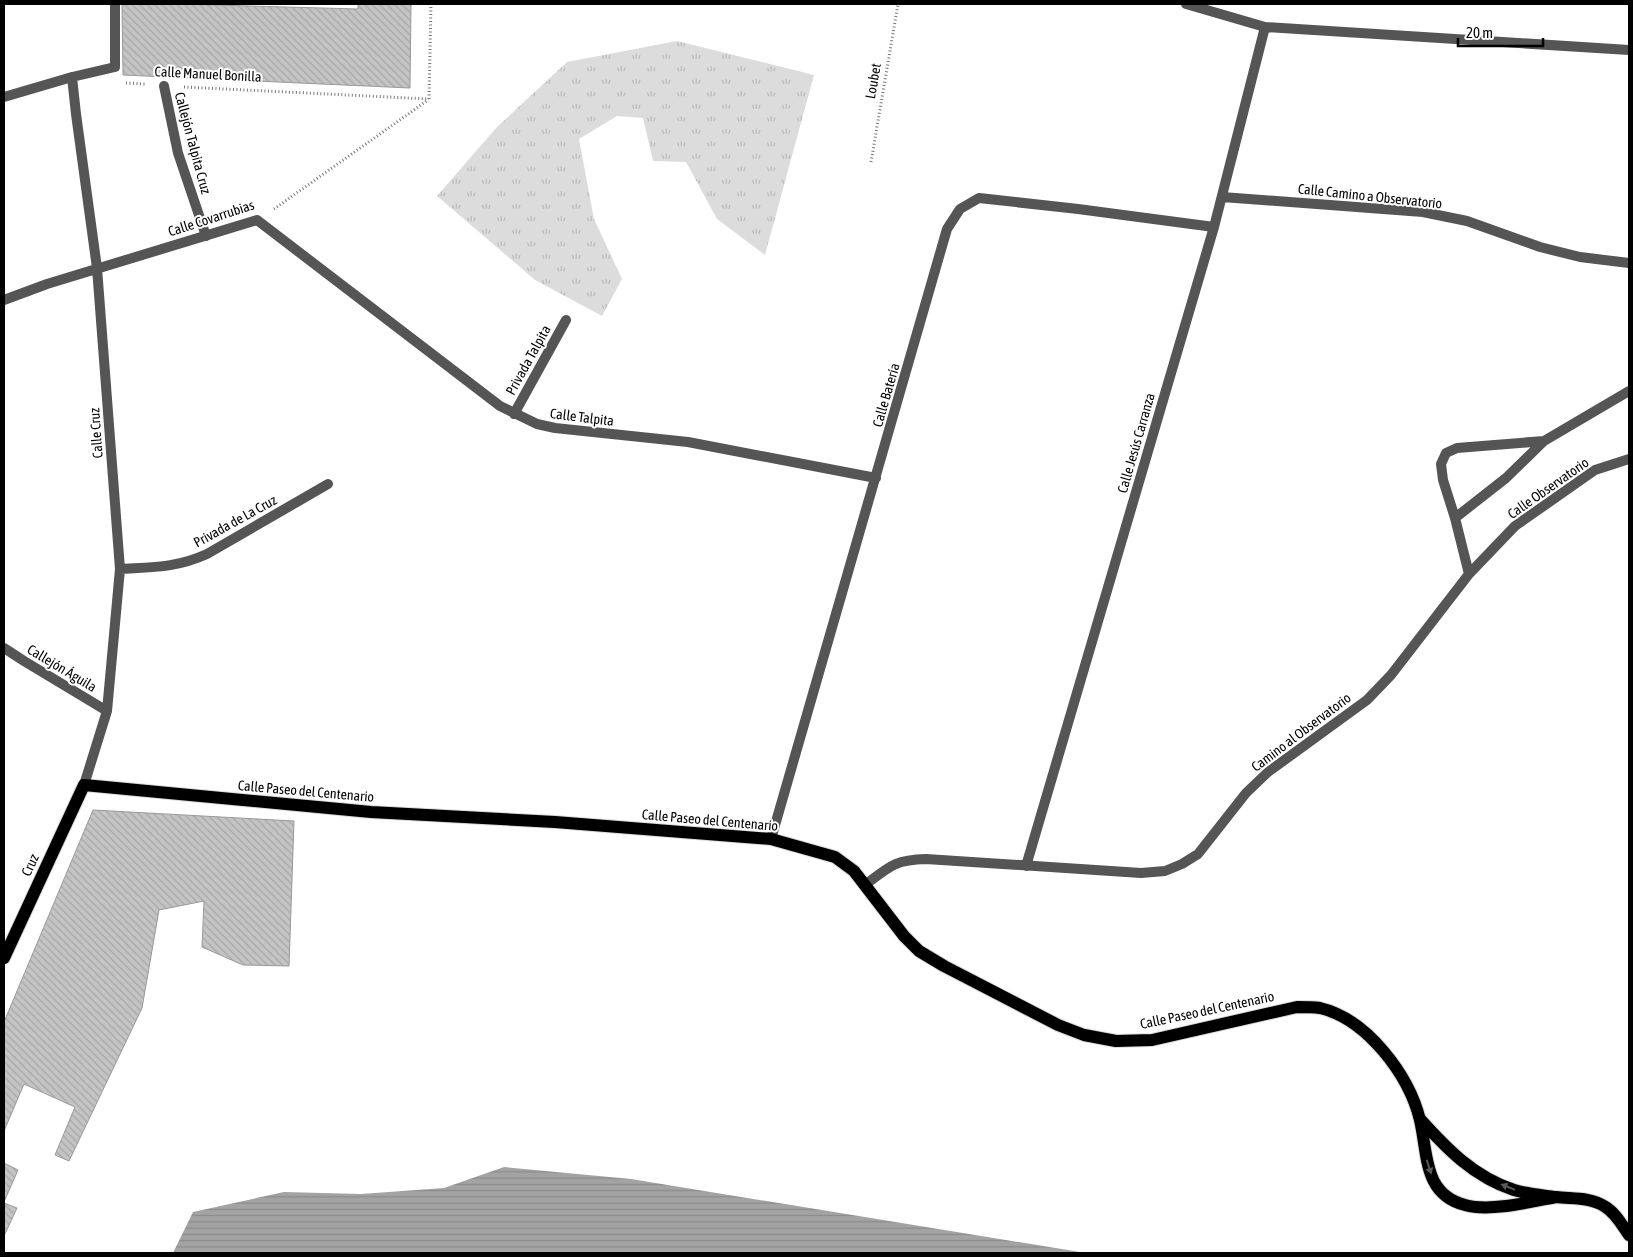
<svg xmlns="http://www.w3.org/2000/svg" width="1633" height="1257" font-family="'Asap Condensed',sans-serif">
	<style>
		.grass { fill: url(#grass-tufts) }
		.water { fill: url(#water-rules) }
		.building { fill: url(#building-back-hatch); stroke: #999 }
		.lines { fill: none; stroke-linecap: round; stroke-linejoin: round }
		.primary-casing { stroke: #dbdbdb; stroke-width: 14 }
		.path { stroke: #777; stroke-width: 3; stroke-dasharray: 1 2.5; stroke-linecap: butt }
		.lane { stroke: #555; stroke-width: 10 }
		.street { stroke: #555; stroke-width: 10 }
		.primary { stroke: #000; stroke-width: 12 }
		.oneway { fill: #595959 }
		.labels { text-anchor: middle; stroke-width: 4; stroke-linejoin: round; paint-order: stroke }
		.street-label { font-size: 14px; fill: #000; stroke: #fff }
	</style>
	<defs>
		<pattern id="grass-tufts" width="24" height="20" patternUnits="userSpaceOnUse" patternTransform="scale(1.25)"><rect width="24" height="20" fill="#dcdcdc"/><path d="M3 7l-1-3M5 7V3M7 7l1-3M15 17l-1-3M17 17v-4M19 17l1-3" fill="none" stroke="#bbb"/></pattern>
		<pattern id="water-rules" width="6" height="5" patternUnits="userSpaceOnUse" patternTransform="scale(1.25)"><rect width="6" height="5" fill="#a3a3a3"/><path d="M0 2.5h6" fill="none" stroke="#8b8b8b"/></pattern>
		<pattern id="building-back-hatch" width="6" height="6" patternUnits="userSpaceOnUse" patternTransform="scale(1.25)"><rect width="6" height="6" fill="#c4c4c4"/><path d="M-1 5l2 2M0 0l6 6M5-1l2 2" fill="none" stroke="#a7a7a7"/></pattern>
	</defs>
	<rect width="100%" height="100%" fill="#fff"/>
	<!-- grass -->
	<path class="grass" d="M677,41l137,34 -49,180 -48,-36 -31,-57 -33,-1 -10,-43 -26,-2 -38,23 15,80 28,60 -20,37 -67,-36 -98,-84 60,-69 70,-65z"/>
	<!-- water -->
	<path class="water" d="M504,1167l127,12 455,74h-913l20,-41 91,-20 77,2 83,-6z"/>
	<!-- building -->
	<path class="building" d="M122,4h55l181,5v-5h53l-1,84 -287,-13z
		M93,810l201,11 -5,145 -46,-1 -41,-18 2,-46 -45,9 -17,98 -73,153 -14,-6 20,-48 -51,-23 -20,47v-109z
		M4,1163l14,7 -14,32z
		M4,1203l13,5 -13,28z"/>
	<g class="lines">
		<defs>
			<path id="primary" d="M4,958l80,-173 287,27 184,10 216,17 64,18 19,14 50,65 15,15 25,15 114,59 26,10 32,6 36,-1 145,-33c8,0 16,0 23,1 47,11 89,67 100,112 8,34 3,74 45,85 25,7 65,-3 91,-8
				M1420,1119c27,30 54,58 94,71 13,4 28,5 42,7 16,2 34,0 48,9 11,6 18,19 25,29"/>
		</defs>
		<!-- primary casing -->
		<use href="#primary" class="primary-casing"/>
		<!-- path -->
		<path class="path" d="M126,83l19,1
			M184,87l245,12
			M429,99l2,-95
			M871,162l27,-158
			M274,209l154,-109"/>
		<!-- lane -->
		<path class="lane" d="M164,86l14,67 28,83"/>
		<!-- street -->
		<path class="street" d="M1186,4l79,23 364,23
			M72,77l4,37 21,154 23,301 -13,142 -23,74
			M4,97l68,-20 43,-10v-63
			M1222,197l201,15 44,9 73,26 40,10 49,6
			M4,300l43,-16 210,-64 243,186 37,18 18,4 133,14 188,36
			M514,414l52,-94
			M1455,518l51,-40 38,-37
			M120,569c33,-2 56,-1 87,-15l121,-70
			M1469,574l-14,-56 -12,-38 -2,-16 5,-11 11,-5 87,-7 85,-50
			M4,648l20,13 83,50
			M771,839l176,-610 13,-20 19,-11 99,11 136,18
			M1026,866l188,-639 51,-200
			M865,885c25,-19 29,-25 61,-26l215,14 24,-2 17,-7 16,-10 48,-61 22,-21 99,-72 24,-25 78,-101 46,-48 80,-56 34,-11"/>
		<!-- primary -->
		<use href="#primary" class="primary"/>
	</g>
	<!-- one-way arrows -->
	<defs><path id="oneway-solid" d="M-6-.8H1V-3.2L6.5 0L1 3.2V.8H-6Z" transform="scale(1.25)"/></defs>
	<g class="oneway">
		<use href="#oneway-solid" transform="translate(1429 1167) rotate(73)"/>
		<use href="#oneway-solid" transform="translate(1508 1187) rotate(-158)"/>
	</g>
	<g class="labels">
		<!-- street labels -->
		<g class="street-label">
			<text transform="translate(208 74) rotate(3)" y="5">Calle Manuel Bonilla</text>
			<text transform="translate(873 81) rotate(-80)" y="5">Loubet</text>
			<text transform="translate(193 143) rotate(75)" y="5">Callejón Talpita Cruz</text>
			<text transform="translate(1370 196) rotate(6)" y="5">Calle Camino a Observatorio</text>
			<text transform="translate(211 218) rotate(-18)" y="5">Calle Covarrubias</text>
			<text transform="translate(528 360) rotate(-61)" y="5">Privada Talpita</text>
			<text transform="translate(886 395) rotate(-74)" y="5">Calle Batería</text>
			<text transform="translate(582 417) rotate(7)" y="5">Calle Talpita</text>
			<text transform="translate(96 433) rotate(-94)" y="5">Calle Cruz</text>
			<text transform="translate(1136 443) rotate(-74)" y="5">Calle Jesús Carranza</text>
			<text transform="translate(1548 488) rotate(-35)" y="5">Calle Observatorio</text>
			<text transform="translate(235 521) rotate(-29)" y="5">Privada de La Cruz</text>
			<text transform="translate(62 668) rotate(31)" y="5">Callejón Águila</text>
			<text transform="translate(1301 732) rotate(-37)" y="5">Camino al Observatorio</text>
			<text transform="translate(306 791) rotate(5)" y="5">Calle Paseo del Centenario</text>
			<text transform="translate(710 820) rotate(5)" y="5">Calle Paseo del Centenario</text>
			<text transform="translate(30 865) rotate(-65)" y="5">Cruz</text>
			<text transform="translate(1207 1010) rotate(-12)" y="5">Calle Paseo del Centenario</text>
		</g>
	</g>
	<!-- border -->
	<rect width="1633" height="1257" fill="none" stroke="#000000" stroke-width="10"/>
	<!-- scale -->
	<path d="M1458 38v8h85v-8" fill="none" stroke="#000000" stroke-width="2.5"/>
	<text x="1466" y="38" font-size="15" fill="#000000" stroke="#ffffff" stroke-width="4" paint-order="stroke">20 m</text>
</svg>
